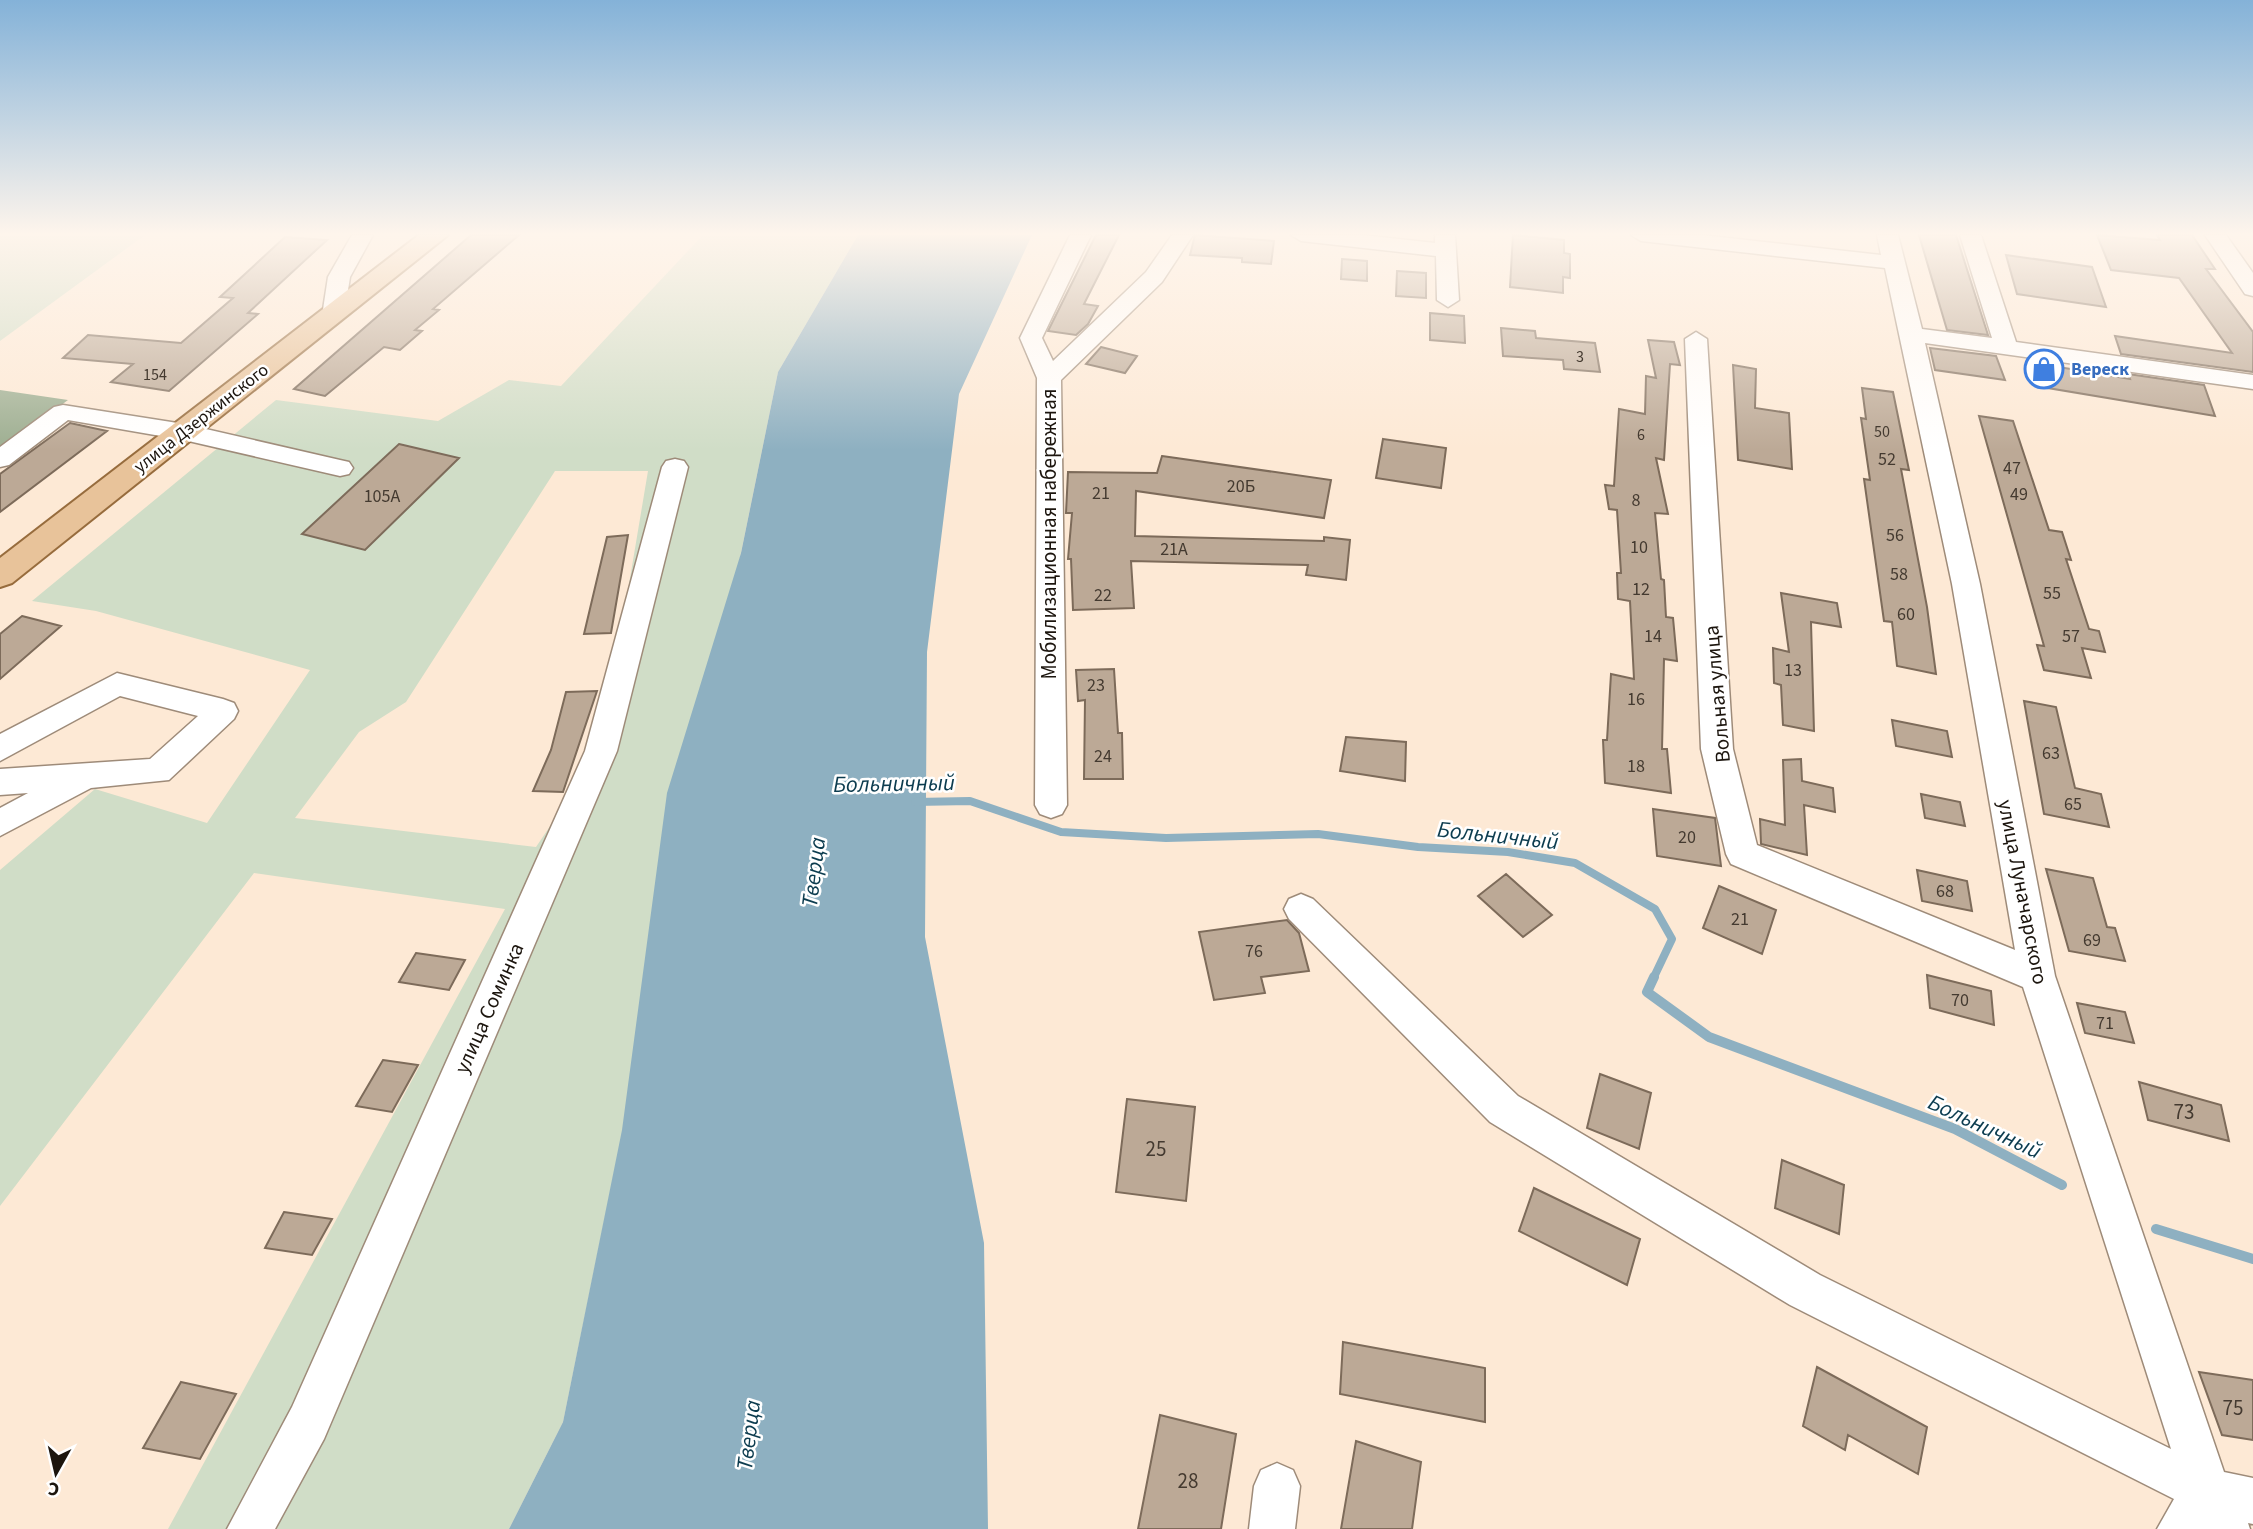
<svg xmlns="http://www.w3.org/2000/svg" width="2253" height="1529" font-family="'Source Sans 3',sans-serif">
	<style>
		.green { fill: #d0ddc7; fill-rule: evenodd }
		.forest { fill: #9dae91 }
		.water { fill: #8eb0c1 }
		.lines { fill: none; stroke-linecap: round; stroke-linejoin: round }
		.stream-far1 { stroke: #8eb0c1; stroke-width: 8 }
		.stream { stroke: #8eb0c1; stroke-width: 10 }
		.building { fill: #bca996; stroke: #7d6b5a; stroke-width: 2 }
		.minor-casing { stroke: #9e8b79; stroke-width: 3 }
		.major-casing { stroke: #976c3d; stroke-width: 4 }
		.minor { fill: #fff; fill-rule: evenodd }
		.major { fill: #e8c39a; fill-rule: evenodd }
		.labels { text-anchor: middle; stroke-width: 5; stroke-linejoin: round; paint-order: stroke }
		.far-number-label { font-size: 16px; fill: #443a30 }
		.far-shop-label { font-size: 18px; font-weight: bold; fill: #366cbe; stroke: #fff; text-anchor: start }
		.far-street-label { font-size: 18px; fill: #1c150e; stroke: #fff }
		.number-label { font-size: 18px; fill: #443a30 }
		.street-label { font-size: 21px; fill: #1c150e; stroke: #fff }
		.near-number-label { font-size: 21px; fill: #443a30 }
		.water-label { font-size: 23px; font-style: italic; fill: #0c3c4f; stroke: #fff }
	</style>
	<rect width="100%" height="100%" fill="#fde9d5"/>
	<!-- green -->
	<path class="green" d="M0,235h145l-145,106z
		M703,235h155l-80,137 -215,1050 -54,107h-341l337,-620 -251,-36 -254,333v-336l95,-81 112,34 103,-153 -214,-59 -64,-10 244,-201 162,21 71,-41 52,6zM555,471h93l-47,280 -65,96 -241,-29 64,-86 47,-30z"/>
	<!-- forest -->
	<path class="forest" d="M0,390l68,10 -68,50z"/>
	<!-- water -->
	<path class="water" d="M858,235h174l-73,159 -32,258 -2,285 59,306 4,286h-479l54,-107 59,-292 45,-337 74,-240 37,-181z"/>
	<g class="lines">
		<!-- stream-far1 -->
		<path class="stream-far1" d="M915,802l55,-1 91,31 105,6 152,-4 100,13 90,5 67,11 80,46 17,30 -19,40"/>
		<!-- stream -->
		<path class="stream" d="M1654,977l-7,15 62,45 246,92 107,56
			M2156,1229l97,30"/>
	</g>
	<!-- building -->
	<path class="building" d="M471,235h48l-86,74 6,1 -24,20 7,1 -22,19 -16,-3 -59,49 -31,-7z
		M1096,235h23l-35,69 14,2 -10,18 -12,11 -28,-4z
		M1195,235l79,6 -3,23 -29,-2v-4l-52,-3z
		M1513,235l51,5v13l6,1v24l-7,-1v16l-53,-6z
		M1919,235h37l32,100 -41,-5z
		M2097,235l63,5 -3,-5h35l23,34h-9l47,63v40l-132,-18 -6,-18 117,17 -53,-75 -68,-8z
		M285,237l42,3 -79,73 10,1 -89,77 -58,-9 22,-18 -70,-6 25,-23 93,8 52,-45 -13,-1z
		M2006,255l86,12 14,40 -89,-13z
		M1342,259l25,2v20l-26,-2z
		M1397,271l29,2v25l-30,-2z
		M1430,313l34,3 1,27 -35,-3z
		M1501,328l34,3 1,7 59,5 5,29 -36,-3 -1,-9 -60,-4z
		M1648,340l26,2 6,23 -10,-1 -6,96 -8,-2 12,56 -13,-1 6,66 3,1 2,37 7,1 4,43 -13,-2 -2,90h5l4,44 -66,-10 -2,-43h4l4,-66 23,5 -4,-78 -12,-2 -1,-26h4l-4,-63 -8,-1 -4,-24 9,1 5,-77 26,5 1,-38 10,2z
		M1101,347l36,9 -12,17 -39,-9z
		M1930,348l66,8 9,24 -70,-10z
		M2035,363l95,16 -2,-5 76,11 11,31 -173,-29z
		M1733,365l23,4 -1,39 34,5 3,56 -54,-9z
		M1862,388l31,4 16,78 -8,-1 26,138 9,67 -39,-8 -5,-44 -8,-1 -20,-142 6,1 -9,-62 5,1z
		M1979,416l34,5 36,109 13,2 9,28 -5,-1 23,70 10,2 6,21 -23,-4 9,30 -47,-8 -7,-25 7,1z
		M70,423l37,8 -107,81v-38z
		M1383,439l63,9 -5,40 -65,-10z
		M399,444l60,14 -94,92 -63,-16z
		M1162,456l169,24 -7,38 -188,-27 -1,45 189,5v-4l26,3 -4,40 -40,-5 2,-10 -177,-4 3,47 -61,2 -2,-51h-3l4,-46h-6l2,-41 89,1z
		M628,535l-17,98 -27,1 23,-97z
		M1781,593l56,10 4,24 -30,-5 3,109 -31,-6 -2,-40 -7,-2 -1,-35 16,4z
		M22,616l39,10 -61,53v-45z
		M1114,669l4,64h4l1,46h-39l1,-79 -7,1 -2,-31z
		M597,691l-34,101 -30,-1 18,-41 15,-58z
		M2024,701l32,6 19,81 26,6 8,33 -65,-13z
		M1892,720l55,11 5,26 -56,-11z
		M1346,737l60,5 -1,39 -65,-10z
		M1801,759l1,22 31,7 2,24 -31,-7 3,50 -46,-11 -1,-25 25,6 -2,-65z
		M1921,794l39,8 5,24 -40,-8z
		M1653,809l62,9 6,48 -64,-10z
		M2046,869l47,9 14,49 8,1 10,33 -56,-10z
		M1917,870l50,11 5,30 -50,-10z
		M1506,874l46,41 -29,22 -45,-41z
		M1719,886l57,24 -14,44 -59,-26z
		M1287,920l12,13 10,38 -48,6 4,16 -51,7 -15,-68z
		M416,953l49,7 -16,30 -50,-8z
		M1927,975l64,16 3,34 -64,-17z
		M2077,1003l48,9 9,31 -49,-10z
		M383,1060l35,5 -26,47 -36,-6z
		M1600,1074l51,19 -12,56 -52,-21z
		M2139,1082l82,23 8,36 -81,-21z
		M1127,1099l68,8 -9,94 -70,-9z
		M1782,1160l62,25 -5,49 -64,-26z
		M1534,1188l106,51 -13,46 -108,-54z
		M284,1212l48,7 -20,36 -47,-7z
		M1343,1342l142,26v54l-145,-28z
		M1817,1367l110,60 -9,47 -70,-39 -3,15 -42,-24z
		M2199,1372l54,8v60l-31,-5z
		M181,1382l55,12 -36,65 -57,-11z
		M1160,1415l76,19 -15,95h-83z
		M1356,1441l65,21 -9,67h-71z"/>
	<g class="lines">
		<defs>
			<path id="minor" d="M352,235h21l-23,42 -6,39 -11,7 -8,-2 -3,-5 6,-39z
				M1070,235h21l-49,103 11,23 93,-89 26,-37h21l-31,47 -101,98 6,425 -5,9 -11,4 -11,-4 -5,-9 2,-427 -17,-40z
				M1291,235h71l73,8v-8h20l4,65 -11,7 -11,-7 -1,-44 -135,-15z
				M1631,235h71l179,20 -4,-20h21l24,94 70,9 -32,-103h21l35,107 237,33v14l-328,-46 55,241 75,392 169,496 29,6v46l-5,-1 2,6h-93l17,-30 -384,-194 -300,-183 -201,-203 -5,-10 5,-10 12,-5 12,5 205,197 302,179 351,174 -148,-462 -292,-123 -5,-10 -25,-105 -16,-410 11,-7 11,7 26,410 24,96 258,105 -63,-366 -67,-316 -244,-27z
				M2205,235h21l27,38v23l-8,-2z
				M63,405l121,19 156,36 9,2 4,6 -4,6 -9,2 -156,-36 -116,-20 -59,45 -9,2v-20l54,-40z
				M675,459l9,2 4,6 -71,284 -293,688 -49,90h-48l65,-122 293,-656 77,-284 4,-6z
				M117,673l106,26 11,4 4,8 -4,8 -65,61 -78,8 -91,48v-28l28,-15 -28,2v-26l150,-10 48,-43 -78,-20 -120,65v-27z
				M1277,1463l16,7 7,16 -5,43h-46l5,-43 7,-16z"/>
			<path id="major" d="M419,235h29l-436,348 -12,4v-29z"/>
		</defs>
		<!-- minor casing -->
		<use href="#minor" class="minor-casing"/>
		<!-- major casing -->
		<use href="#major" class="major-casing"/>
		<!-- minor -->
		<use href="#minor" class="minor"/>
		<!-- major -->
		<use href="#major" class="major"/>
	</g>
	<!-- sky -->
	<linearGradient id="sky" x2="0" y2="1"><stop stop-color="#84b2d8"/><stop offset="0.52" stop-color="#fef5ec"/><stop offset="1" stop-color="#fef5ec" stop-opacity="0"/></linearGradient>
	<rect width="2253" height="450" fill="url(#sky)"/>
	<!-- icons -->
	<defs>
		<symbol id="shop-ring" viewBox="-11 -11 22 22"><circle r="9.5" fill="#fff" stroke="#3f7fe0" stroke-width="1.5"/><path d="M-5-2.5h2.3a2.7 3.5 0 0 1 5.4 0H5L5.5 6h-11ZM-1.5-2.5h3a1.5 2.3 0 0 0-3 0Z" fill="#3f7fe0"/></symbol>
	</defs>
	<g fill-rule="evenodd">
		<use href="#shop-ring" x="2022" y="347" width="44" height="44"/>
	</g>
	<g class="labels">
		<!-- far-number labels -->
		<g class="far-number-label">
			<text x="1580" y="362">3</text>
			<text x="155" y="380">154</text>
			<text x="1882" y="437">50</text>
			<text x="1641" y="440">6</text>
		</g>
		<!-- far-shop labels -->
		<g class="far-shop-label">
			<text x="2071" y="375">Вереск</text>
		</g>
		<!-- far-street labels -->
		<g class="far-street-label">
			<text transform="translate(201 418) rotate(-38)" y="6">улица Дзержинского</text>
		</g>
		<!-- number labels -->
		<g class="number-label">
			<text x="1887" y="465">52</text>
			<text x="2012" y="474">47</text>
			<text x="1241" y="492">20Б</text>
			<text x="1101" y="499">21</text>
			<text x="2019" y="500">49</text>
			<text x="382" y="502">105А</text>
			<text x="1636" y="506">8</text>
			<text x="1895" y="541">56</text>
			<text x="1639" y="553">10</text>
			<text x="1174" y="555">21А</text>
			<text x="1899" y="580">58</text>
			<text x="1641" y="595">12</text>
			<text x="2052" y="599">55</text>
			<text x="1103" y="601">22</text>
			<text x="1906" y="620">60</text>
			<text x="1653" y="642">14</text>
			<text x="2071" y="642">57</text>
			<text x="1793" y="676">13</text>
			<text x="1096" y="691">23</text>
			<text x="1636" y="705">16</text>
			<text x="2051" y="759">63</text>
			<text x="1103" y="762">24</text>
			<text x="1636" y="772">18</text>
			<text x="2073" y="810">65</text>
			<text x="1687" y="843">20</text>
			<text x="1945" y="897">68</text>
			<text x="1740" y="925">21</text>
			<text x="2092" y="946">69</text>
			<text x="1254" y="957">76</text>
			<text x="1960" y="1006">70</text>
			<text x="2105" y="1029">71</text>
		</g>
		<!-- street labels -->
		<g class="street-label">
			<text transform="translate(1049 534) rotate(-90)" y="7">Мобилизационная набережная</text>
			<text transform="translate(1717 694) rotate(-95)" y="7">Вольная улица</text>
			<text transform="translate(2023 892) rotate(79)" y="7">улица Луначарского</text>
			<text transform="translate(489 1008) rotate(-66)" y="7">улица Соминка</text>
		</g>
		<!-- near-number labels -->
		<g class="near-number-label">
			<text x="2184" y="1119">73</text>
			<text x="1156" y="1156">25</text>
			<text x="2233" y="1415">75</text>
			<text x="1188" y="1488">28</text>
		</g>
		<!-- water labels -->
		<g class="water-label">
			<text transform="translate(894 783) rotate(-1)" y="8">Больничный</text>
			<text transform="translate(1498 835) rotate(6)" y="8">Больничный</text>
			<text transform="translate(813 872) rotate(-83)" y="8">Тверца</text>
			<text transform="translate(1985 1126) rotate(25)" y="8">Больничный</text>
			<text transform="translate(748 1435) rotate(-83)" y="8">Тверца</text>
		</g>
	</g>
	<!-- north arrow -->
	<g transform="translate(56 1473) rotate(188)" stroke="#ffffff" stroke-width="5" paint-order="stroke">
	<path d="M0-5L12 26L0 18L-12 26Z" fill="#1c150e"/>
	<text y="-10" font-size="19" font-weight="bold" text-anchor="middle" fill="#1c150e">С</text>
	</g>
</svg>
